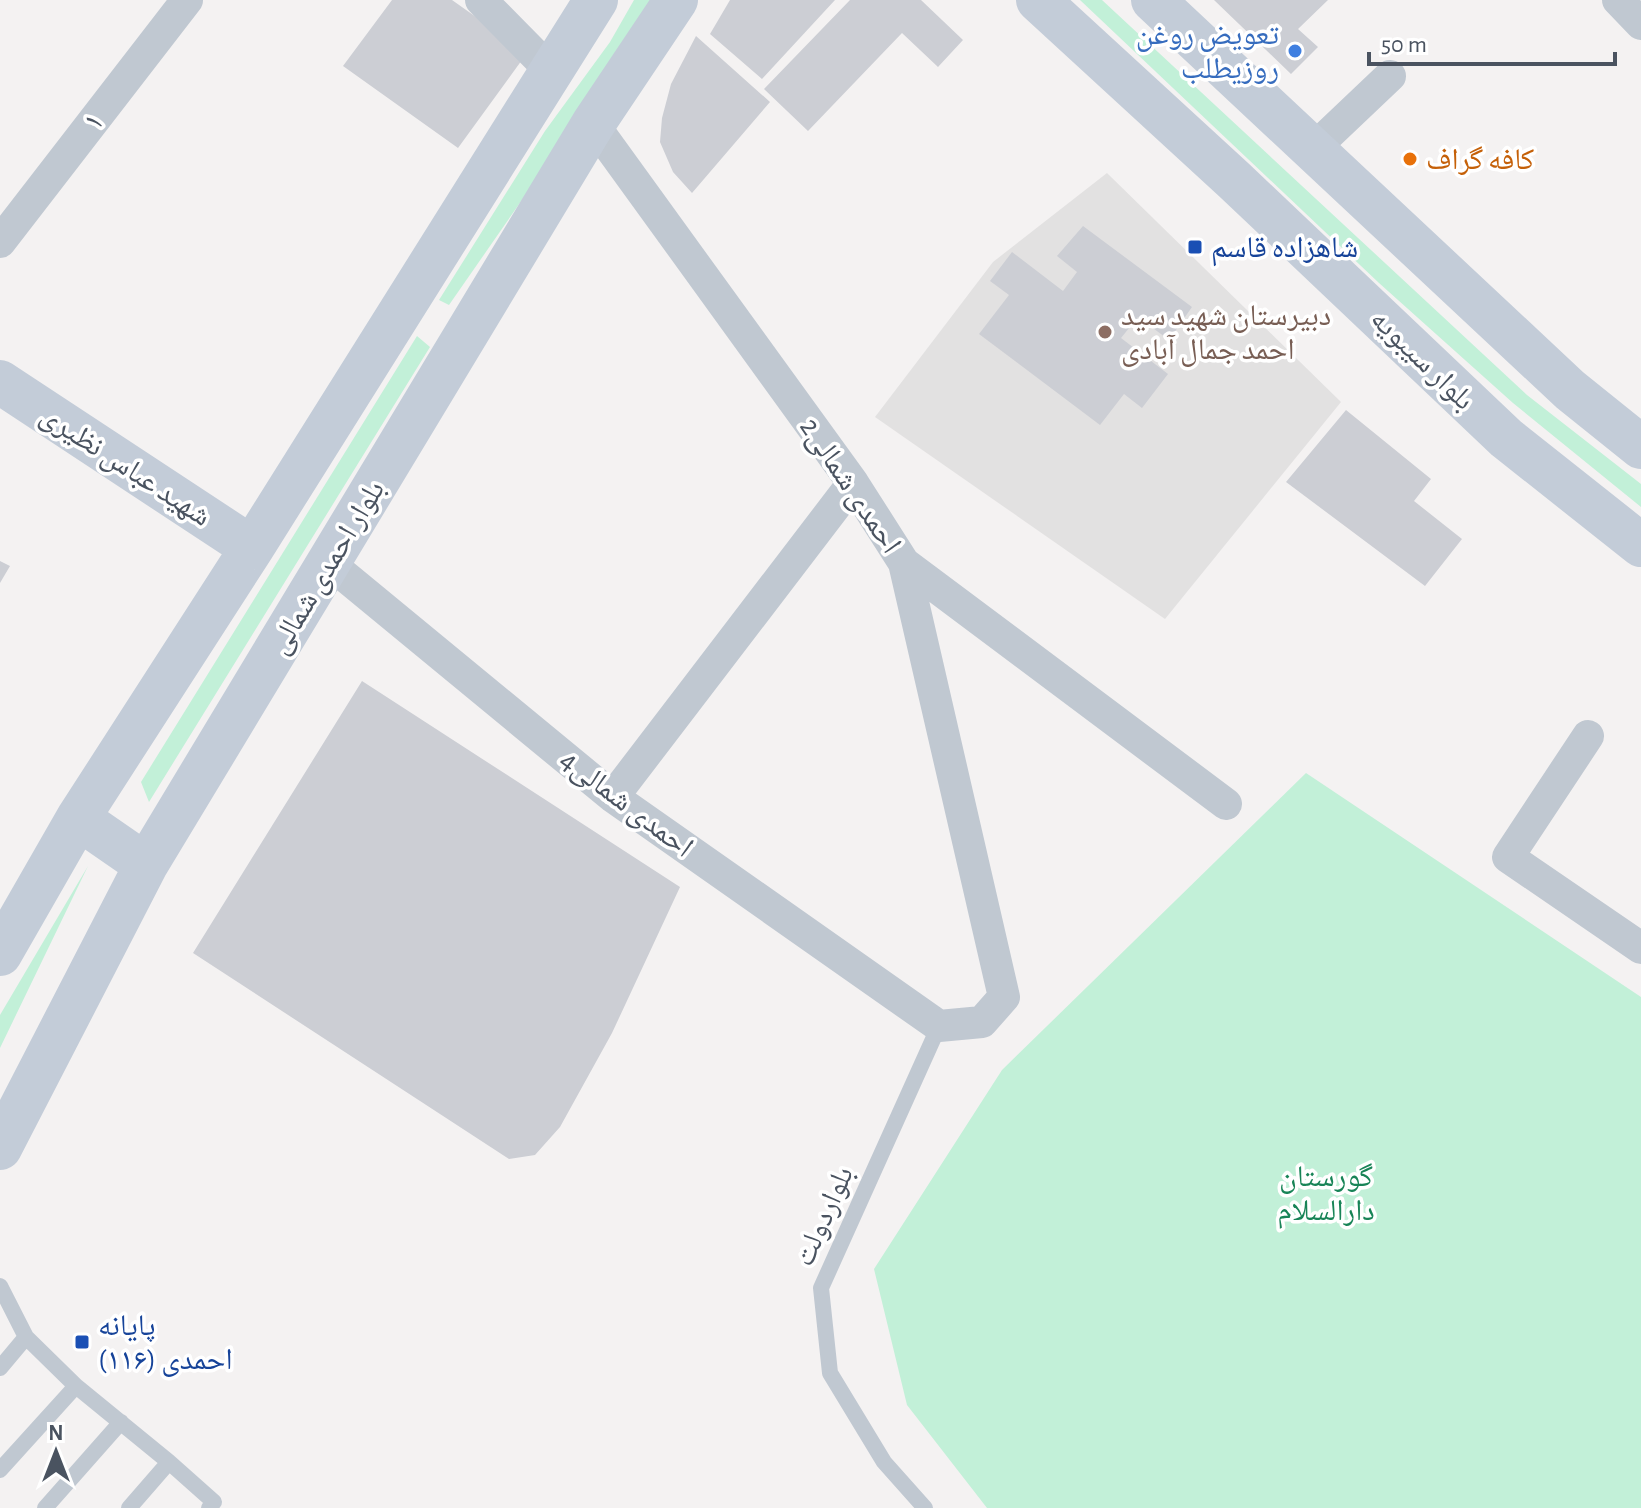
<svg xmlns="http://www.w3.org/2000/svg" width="1641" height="1508" font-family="'Alegreya Sans','Noto Naskh Arabic',sans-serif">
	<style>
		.education { fill: #e2e1e1 }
		.green { fill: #c2f0d8 }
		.building { fill: #ccced4 }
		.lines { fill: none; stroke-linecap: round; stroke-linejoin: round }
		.lane { stroke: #c0c8d1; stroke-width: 16 }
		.street { stroke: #c0c8d1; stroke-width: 32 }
		.secondary { stroke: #c3ccd8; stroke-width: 44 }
		.shop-dot { fill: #3f7fe0; stroke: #fff; stroke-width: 3 }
		.food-dot { fill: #e8710a; stroke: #fff; stroke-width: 3 }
		.transit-dot { fill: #1a4fb4; stroke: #fff; stroke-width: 3 }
		.education-dot { fill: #8d6e63; stroke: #fff; stroke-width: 3 }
		.labels { text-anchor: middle; stroke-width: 7; stroke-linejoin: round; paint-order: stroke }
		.shop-label { font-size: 30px; fill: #366cbe; stroke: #fff; text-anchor: end }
		.street-label { font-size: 30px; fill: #4a5360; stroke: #fff }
		.food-label { font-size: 30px; fill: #c56008; stroke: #fff; text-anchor: start }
		.transit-label { font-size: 30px; fill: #164399; stroke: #fff; text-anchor: start }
		.education-label { font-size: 30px; fill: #785e54; stroke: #fff; text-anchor: start }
		.park-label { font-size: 30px; fill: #188457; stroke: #fff }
	</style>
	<rect width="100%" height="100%" fill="#f4f2f2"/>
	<!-- education -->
	<path class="education" d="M1107,173l234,229 -176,217 -290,-202 118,-155z"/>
	<!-- green -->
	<path class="green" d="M634,0h27l-212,305 -10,-5 106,-169 65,-89z
		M1080,0h22l425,395 114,89v23l-128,-104 -134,-120z
		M417,336l13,11 -281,455 -8,-20z
		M1306,773l335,224v511h-654l-80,-103 -33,-136 128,-199z
		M88,866l-88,182v-33z"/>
	<!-- building -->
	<path class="building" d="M392,0h60l75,53 -69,95 -115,-82z
		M730,0h105l-73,79 -52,-45z
		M850,0h71l42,40 -25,27 -36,-34 -94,98 -44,-42z
		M1214,0h114l-30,29 20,18 -27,27z
		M696,36l74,66 -78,91 -19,-21 -13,-30 2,-24 9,-34z
		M1083,226l109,81 -23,33 -31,-23 -17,21 47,36 -26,34 -18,-14 -24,31 -121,-91 30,-39 -19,-14 22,-29 51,39 14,-19 -20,-16z
		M1346,410l85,69 -17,22 48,38 -37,47 -139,-104z
		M0,561l10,5 -10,17z
		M362,681l318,206 -68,146 -52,94 -25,28 -26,4 -316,-206z"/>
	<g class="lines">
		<!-- lane -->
		<path class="lane" d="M0,1286l26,51 50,49 93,76 45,40 -5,6
			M0,1368l26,-31
			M0,1470l76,-84
			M45,1508l76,-86
			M129,1508l40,-46
			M925,1508l-41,-46 -54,-89 -9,-85 118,-262"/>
		<!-- street -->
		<path class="street" d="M481,0l71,72
			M1618,0l23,24
			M1311,151l79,-75
			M0,242l187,-242
			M329,563l284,234 326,229 43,-4 22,-25 -100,-434 -51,-80 -260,-359
			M904,563l322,241
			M1588,736l-80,121 133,91
			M613,797l240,-314"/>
		<!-- secondary -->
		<path class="secondary" d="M1038,0l196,180 272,258 135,107
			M1153,0l417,390 71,57
			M0,382l252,166
			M78,818l68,47
			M0,954l78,-136 174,-270 344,-548
			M0,1148l146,-283 447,-741 83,-124"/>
	</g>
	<!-- markers -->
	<circle class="shop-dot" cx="1295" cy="51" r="8"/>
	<circle class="food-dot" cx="1410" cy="159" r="8"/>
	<g class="transit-dot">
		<rect x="1187" y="239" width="16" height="16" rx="4"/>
		<rect x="74" y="1334" width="16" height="16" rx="4"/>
	</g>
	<circle class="education-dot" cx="1105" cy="332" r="8"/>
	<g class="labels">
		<!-- shop labels -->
		<g class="shop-label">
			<text x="1279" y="44">تعویض روغن<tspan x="1279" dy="34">روزیطلب</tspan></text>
		</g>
		<!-- street labels -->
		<g class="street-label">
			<text transform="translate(93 121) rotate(-52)" y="10">۱</text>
			<text transform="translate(1423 359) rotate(44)" y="10">بلوار سیبویه</text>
			<text transform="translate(126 465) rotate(33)" y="10">شهید عباس نظیری</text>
			<text transform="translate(851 485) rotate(56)" y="10">2احمدی شمالی</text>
			<text transform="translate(326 567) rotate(-59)" y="10">بلوار احمدی شمالی</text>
			<text transform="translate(627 803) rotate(37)" y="10">4احمدی شمالی</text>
			<text transform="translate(823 1216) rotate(-66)" y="10">بلواردولت</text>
		</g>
		<!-- food labels -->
		<g class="food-label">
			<text x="1426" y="169">کافه گراف</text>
		</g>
		<!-- transit labels -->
		<g class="transit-label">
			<text x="1211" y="257">شاهزاده قاسم</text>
			<text x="98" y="1335">پایانه<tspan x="98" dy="34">احمدی (۱۱۶)</tspan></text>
		</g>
		<!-- education labels -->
		<g class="education-label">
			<text x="1121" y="325">دبیرستان شهید سید<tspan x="1121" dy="34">احمد جمال آبادی</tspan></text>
		</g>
		<!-- park labels -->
		<g class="park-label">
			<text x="1326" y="1186">گورستان<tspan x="1326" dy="34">دارالسلام</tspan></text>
		</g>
	</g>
	<!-- north arrow -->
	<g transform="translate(56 1452)" stroke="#ffffff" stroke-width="6" paint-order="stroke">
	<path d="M0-6L14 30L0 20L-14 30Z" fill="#4a5360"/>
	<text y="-12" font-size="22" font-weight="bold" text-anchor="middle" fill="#4a5360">N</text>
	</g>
	<!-- scale -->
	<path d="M1369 52v12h246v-12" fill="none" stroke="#4a5360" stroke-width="4"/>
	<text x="1381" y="52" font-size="24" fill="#4a5360" stroke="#ffffff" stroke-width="6" paint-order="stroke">50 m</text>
</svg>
